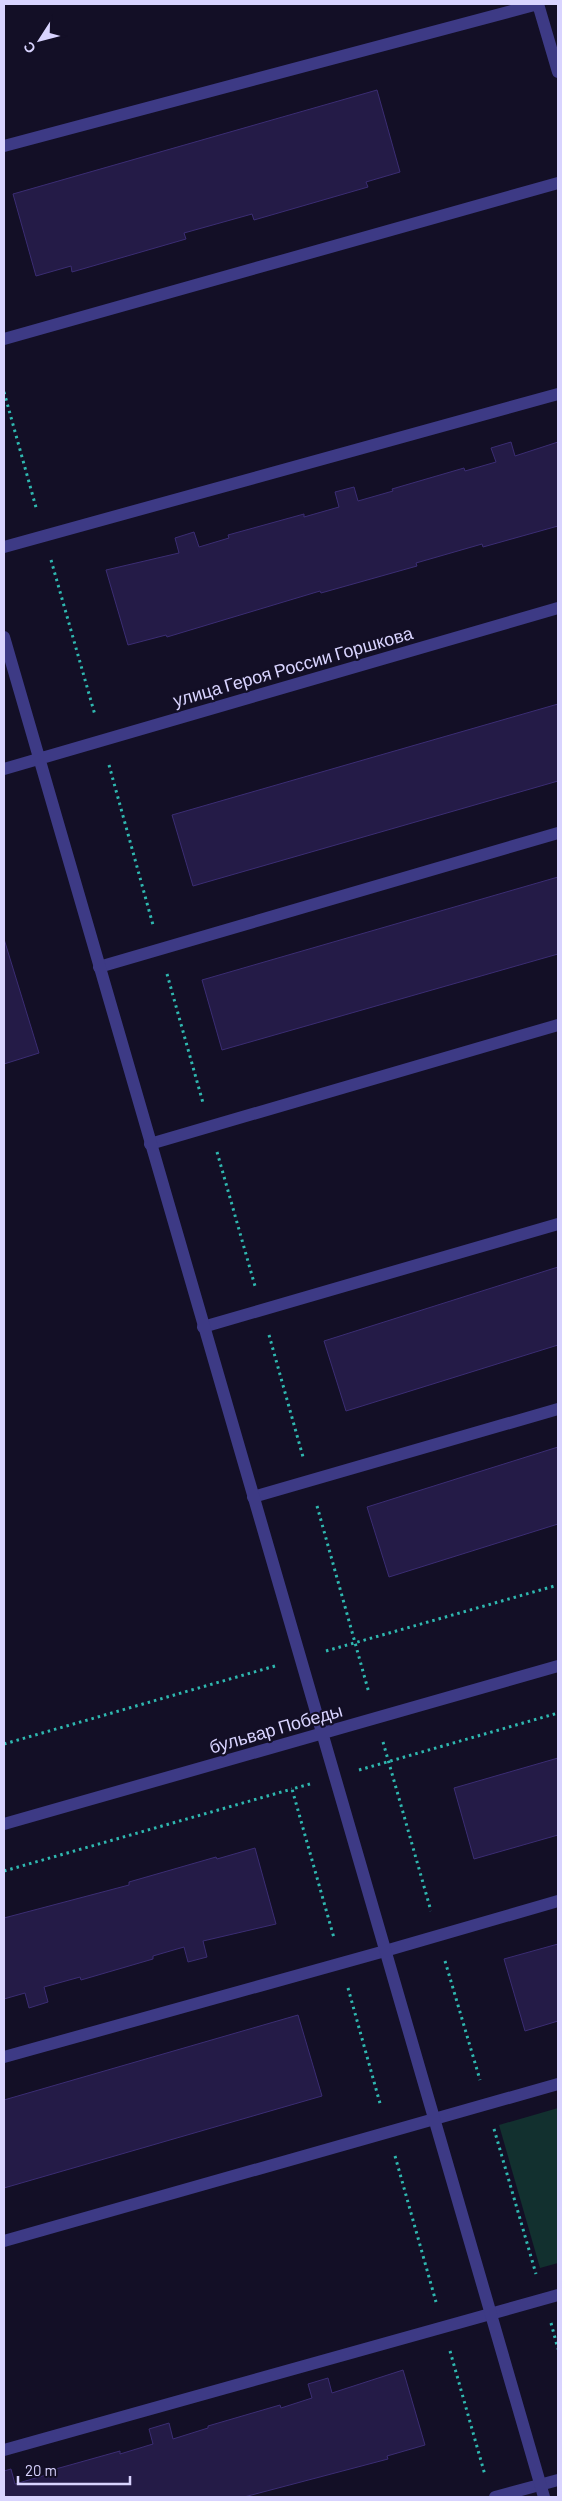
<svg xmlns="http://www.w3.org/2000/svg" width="562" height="2501" font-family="Barlow,sans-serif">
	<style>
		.green { fill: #12302f }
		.building { fill: #241b47; stroke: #3b2d73 }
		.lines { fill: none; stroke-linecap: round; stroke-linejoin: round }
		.path { stroke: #2fb8b0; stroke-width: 3; stroke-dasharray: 2.5 4; stroke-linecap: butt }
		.service { stroke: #3d3a85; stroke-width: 12 }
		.minor { stroke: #3d3a85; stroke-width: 12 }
		.labels { text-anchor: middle; stroke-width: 4.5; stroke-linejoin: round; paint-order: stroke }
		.street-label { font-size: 18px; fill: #d9d4ff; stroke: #130f26 }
	</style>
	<rect width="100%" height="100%" fill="#130f26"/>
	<!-- green -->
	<path class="green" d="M558,2108v155l-18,5 -41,-143z"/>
	<!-- building -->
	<path class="building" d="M377,90l23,82 -34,10 2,5 -114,33 -2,-6 -68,19 2,6 -114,33 -1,-6 -35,10 -23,-82z
		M511,442l4,14 43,-14v84l-75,21 -1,-3 -66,19 1,3 -96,27 -1,-2 -153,46 -1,-2 -38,10 -22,-75 73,-17 -4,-15 19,-6 5,15 30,-9 -1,-3 76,-21v3l35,-10 -4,-15 19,-5 4,14 35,-10 -1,-2 72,-21 1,3 31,-9 -5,-14z
		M558,704v77l-365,105 -21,-71z
		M558,877v77l-336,96 -20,-70z
		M4,939l35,114 -35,11z
		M558,1267v78l-212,66 -22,-70z
		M558,1447v77l-169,53 -22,-70z
		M558,1758v77l-84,24 -20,-71z
		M255,1848l21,76 -73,17 4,16 -19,5 -4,-15 -31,9v3l-72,21 -1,-3 -36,10 4,15 -19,6 -4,-15 -21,6v-81l125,-33v-3l87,-25 1,2z
		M558,1944v77l-33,10 -21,-72z
		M298,2015l24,81 -318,92v-88z
		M403,2370l22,75 -38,11 1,3 -144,38h-240v-26l7,-2 4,15 31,-9 -1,-3 75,-21v3l33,-10 -4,-15 20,-6 4,16 35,-11v-2l72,-21 1,3 31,-10 -4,-14 20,-6 4,15z"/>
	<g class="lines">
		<!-- path -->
		<path class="path" d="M4,392l33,119
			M51,560l44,155
			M109,765l44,160
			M167,974l36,129
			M217,1152l38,134
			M269,1335l34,122
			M317,1506l52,187
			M326,1651l232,-66
			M383,1742l48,169
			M4,1744l271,-78
			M359,1770l199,-57
			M310,1784l-18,5 42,149
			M4,1871l288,-82
			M445,1961l35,119
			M348,1988l33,119
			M494,2129l42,145
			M395,2156l41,146
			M551,2323l7,26
			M450,2351l35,124"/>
		<!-- service -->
		<path class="service" d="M538,4l20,68
			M4,146l534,-142
			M4,339l554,-156
			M4,547l554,-153
			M99,967l459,-134
			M150,1144l408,-119
			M203,1327l355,-103
			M253,1497l305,-88
			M4,2057l381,-106 173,-50
			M4,2241l554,-157
			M4,2450l554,-155
			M495,2497l63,-17"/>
		<!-- minor -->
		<path class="minor" d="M4,637l540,1860
			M4,769l554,-161
			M4,1824l554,-158"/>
	</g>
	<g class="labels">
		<!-- street labels -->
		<g class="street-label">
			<text transform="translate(293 667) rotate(-16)" y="6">улица Героя России Горшкова</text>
			<text transform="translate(276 1729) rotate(-16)" y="6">бульвар Победы</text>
		</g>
	</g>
	<!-- border -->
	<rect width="562" height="2501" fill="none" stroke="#d9d4ff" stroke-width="10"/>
	<!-- north arrow -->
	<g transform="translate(40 40) rotate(234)" stroke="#130f26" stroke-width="4" paint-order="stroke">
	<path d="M0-4L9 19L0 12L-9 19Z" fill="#d9d4ff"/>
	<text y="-8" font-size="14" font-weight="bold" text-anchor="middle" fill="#d9d4ff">С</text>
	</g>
	<!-- scale -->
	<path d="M18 2476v8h112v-8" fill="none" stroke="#d9d4ff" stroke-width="2.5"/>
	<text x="25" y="2476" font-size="15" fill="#d9d4ff" stroke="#130f26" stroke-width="4" paint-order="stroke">20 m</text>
</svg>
